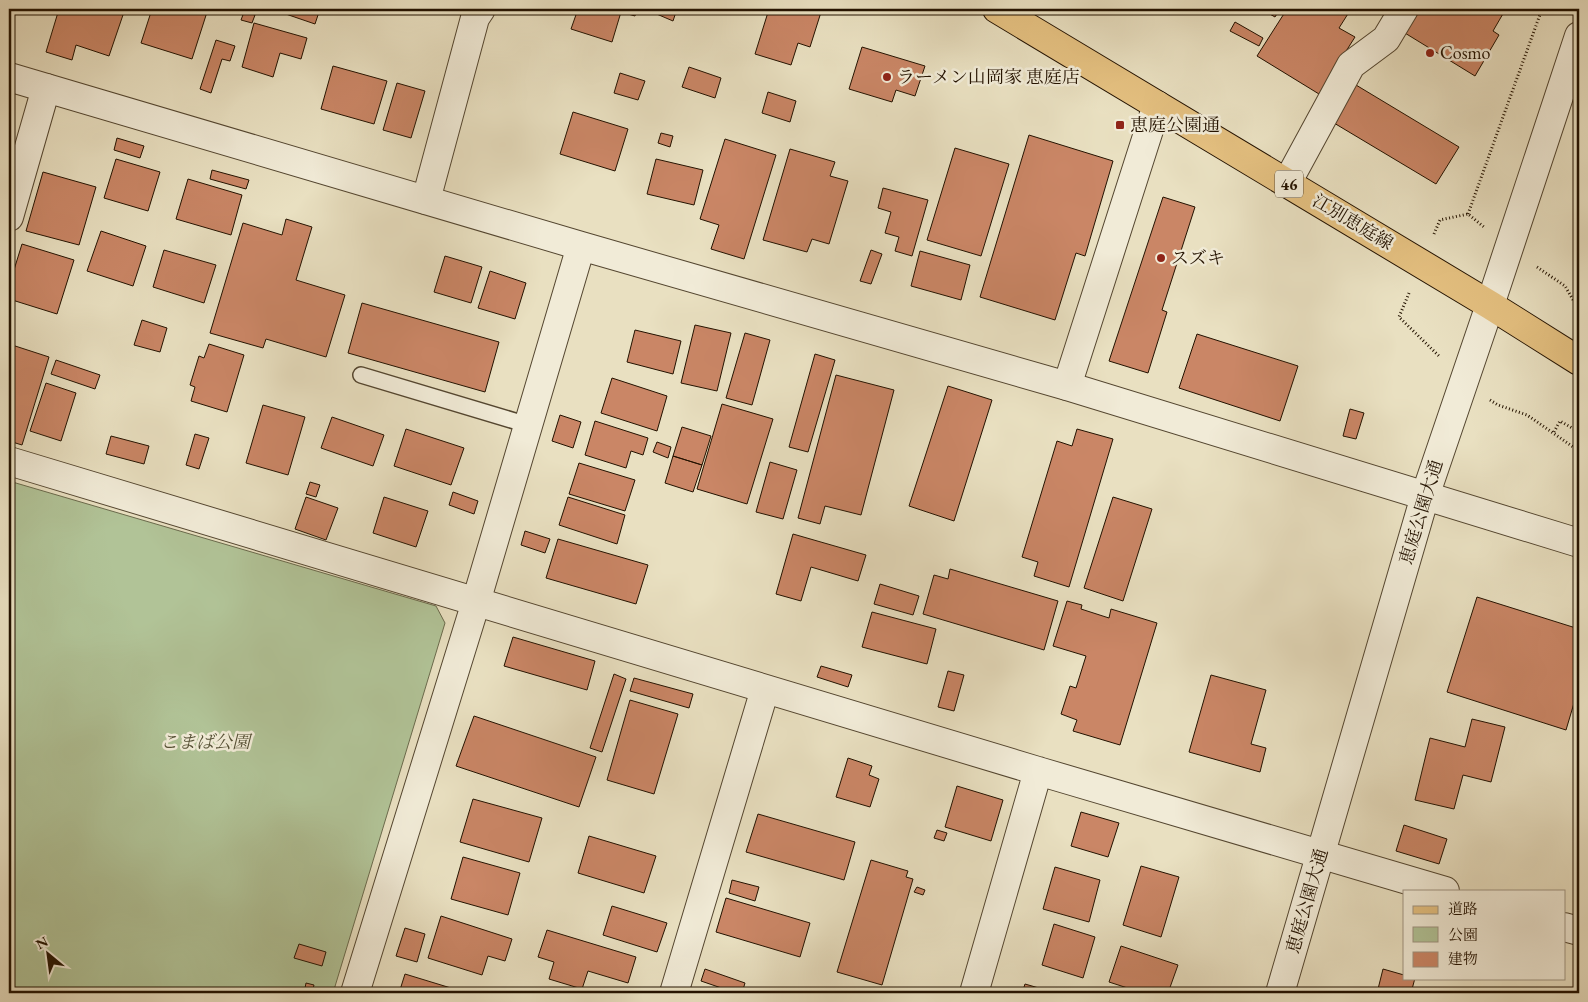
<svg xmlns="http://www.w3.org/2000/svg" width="1588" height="1002" font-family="'EB Garamond','Noto Serif JP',serif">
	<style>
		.green { fill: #b1c397; stroke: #6a6a4c }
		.building { fill: #ca8666; stroke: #231200 }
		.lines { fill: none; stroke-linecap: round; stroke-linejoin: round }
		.service-casing { stroke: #544630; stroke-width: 18 }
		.minor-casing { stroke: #544630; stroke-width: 30 }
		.tertiary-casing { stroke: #544630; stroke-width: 30 }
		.primary-casing { stroke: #231200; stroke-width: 30 }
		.path { stroke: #231200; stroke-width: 3; stroke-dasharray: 1 2.5; stroke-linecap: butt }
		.service { stroke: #f1ebd7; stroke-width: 15 }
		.minor { stroke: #f1ebd7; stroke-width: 28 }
		.tertiary { stroke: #f1ebd7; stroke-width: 28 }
		.primary { stroke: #e4c080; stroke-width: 28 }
		.poi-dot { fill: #8f2418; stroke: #f1ebd7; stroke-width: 2 }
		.labels { text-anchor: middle; stroke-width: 5; stroke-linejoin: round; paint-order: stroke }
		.shield { fill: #f1ebd7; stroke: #615340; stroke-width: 1 }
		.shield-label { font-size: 16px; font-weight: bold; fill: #231200 }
		.poi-label { font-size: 18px; fill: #231200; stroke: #f1ebd7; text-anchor: start }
		.street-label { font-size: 18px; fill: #231200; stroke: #f1ebd7 }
		.park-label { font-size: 18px; font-style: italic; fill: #555035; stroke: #f1ebd7 }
	</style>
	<rect width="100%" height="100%" fill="#e9e0c1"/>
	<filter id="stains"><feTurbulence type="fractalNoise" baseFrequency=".004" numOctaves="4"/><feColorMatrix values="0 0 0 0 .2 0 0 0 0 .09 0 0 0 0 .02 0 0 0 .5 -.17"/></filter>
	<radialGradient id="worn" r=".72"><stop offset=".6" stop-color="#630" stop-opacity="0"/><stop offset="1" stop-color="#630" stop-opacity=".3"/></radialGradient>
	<!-- green -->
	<path class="green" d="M9,481l427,125 9,17 -112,370h-324z"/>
	<!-- building -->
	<path class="building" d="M59,9h66l-16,47 -33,-11 -4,15 -26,-8z
		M152,9h56l-16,50 -51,-16z
		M278,9h42l-5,15 -38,-13z
		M578,9h59l-2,7 -14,-4 -9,30 -41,-13z
		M645,9h32l-4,12z
		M769,9h53l-12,38 -12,-4 -7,22 -36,-11z
		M1261,9h19l-5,8z
		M1287,9h64l-12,19 16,9 -36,57 -62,-38z
		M1412,9h86l6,3 -11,19 6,4 -24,41 -75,-46z
		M244,12l11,3 -3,8 -11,-3z
		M1235,22l28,16 -4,8 -29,-15z
		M254,23l53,15 -6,21 -21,-6 -7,24 -31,-10z
		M216,40l19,6 -5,15 -8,-2 -11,34 -11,-4z
		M862,47l63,19 -10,30 -19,-6 -4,12 -43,-13z
		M333,66l54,15 -13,43 -53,-15z
		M689,67l32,11 -6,20 -33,-11z
		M620,73l25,8 -7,19 -24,-7z
		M397,83l28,8 -14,47 -28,-8z
		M1356,85l103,62 -23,37 -102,-61z
		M768,92l28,9 -6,21 -28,-9z
		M573,112l55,17 -13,42 -55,-17z
		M661,133l12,3 -3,11 -12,-4z
		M1029,135l84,26 -28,95 -9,-3 -21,67 -75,-23z
		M117,138l27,8 -4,12 -26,-8z
		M725,139l51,16 -32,104 -33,-10 8,-24 -19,-6z
		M955,148l54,16 -28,92 -54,-16z
		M790,149l45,13 -5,14 18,5 -19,63 -17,-5 -5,13 -44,-12z
		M116,159l44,13 -12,39 -44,-13z
		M656,159l47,11 -9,35 -47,-11z
		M212,170l37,10 -3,9 -36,-10z
		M43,172l53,15 -17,58 -53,-14z
		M188,179l54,16 -11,40 -55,-16z
		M883,188l45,12 -16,56 -17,-5 4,-14 -14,-4 6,-21 -13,-4z
		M1163,197l32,10 -33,103 5,2 -19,61 -39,-12z
		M286,219l26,8 -16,53 49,15 -19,62 -60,-18 -3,9 -53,-15 33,-110 39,12z
		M101,231l45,15 -13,40 -46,-15z
		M22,244l52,16 -17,54 -48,-15v-13z
		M164,250l52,15 -12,38 -51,-16z
		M871,250l11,4 -11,30 -11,-3z
		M920,251l50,14 -9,35 -50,-14z
		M445,256l37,11 -11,36 -37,-11z
		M490,271l36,12 -11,36 -37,-11z
		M362,303l137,39 -14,50 -137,-39z
		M142,320l25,8 -7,24 -26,-7z
		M695,325l36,8 -14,58 -36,-8z
		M635,330l46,11 -8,33 -46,-12z
		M745,333l25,7 -18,65 -26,-7z
		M1197,334l101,32 -18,55 -101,-33z
		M9,344l40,13 -27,88 -13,-4z
		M209,344l35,11 -17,57 -36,-11 4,-14 -5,-2 9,-29 5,2z
		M815,354l20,6 -27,92 -19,-5z
		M56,360l44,15 -5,14 -44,-15z
		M836,375l58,15 -33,125 -36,-9 -5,18 -22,-6z
		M612,378l55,18 -10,35 -56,-18z
		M46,383l30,10 -15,48 -31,-10z
		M948,386l44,14 -38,121 -45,-15z
		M722,404l51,15 -26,85 -50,-15z
		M263,405l42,12 -17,58 -42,-12z
		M1350,409l14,4 -8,26 -13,-3z
		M560,415l21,7 -8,26 -21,-7z
		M332,417l52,18 -11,31 -52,-18z
		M595,421l53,17 -5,17 -12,-4 -5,17 -41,-13z
		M682,427l29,9 -9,29 -29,-9z
		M406,429l58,19 -13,37 -57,-19z
		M1077,429l36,10 -44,148 -35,-11 4,-14 -16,-5 35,-116 15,5z
		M195,434l14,4 -10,31 -13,-4z
		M111,436l38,10 -5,18 -38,-10z
		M657,442l14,5 -3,11 -15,-6z
		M673,456l29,9 -9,27 -28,-9z
		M770,462l27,8 -14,49 -27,-7z
		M579,463l56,17 -10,31 -56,-17z
		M310,482l10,3 -4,12 -10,-3z
		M453,492l25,9 -4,13 -25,-9z
		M306,497l32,11 -12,32 -31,-11z
		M384,497l44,14 -12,36 -43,-14z
		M568,497l57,18 -8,29 -58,-19z
		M1113,497l39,12 -29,92 -39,-13z
		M525,531l25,8 -5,14 -24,-8z
		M793,534l73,21 -8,26 -47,-14 -10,34 -25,-7z
		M558,539l90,26 -12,39 -90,-26z
		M950,569l108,32 -14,49 -121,-36 11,-39 14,4z
		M880,584l39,12 -6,19 -39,-11z
		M1477,597l102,32v65l-2,-1 -11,37 -119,-38z
		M1067,601l15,4 -1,4 28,9 2,-9 46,14 -37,122 -47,-14 4,-11 -16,-6 9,-28 6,2 10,-32 -33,-10z
		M872,612l64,17 -9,35 -65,-17z
		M513,637l82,24 -8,29 -83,-24z
		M821,666l31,9 -4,12 -31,-10z
		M948,671l16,4 -10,36 -16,-4z
		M614,674l12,5 -24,73 -12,-4z
		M1211,675l55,15 -15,54 15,4 -6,24 -71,-20z
		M634,678l59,16 -4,14 -59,-17z
		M630,700l48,14 -24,80 -47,-14z
		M474,716l122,41 -17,50 -123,-41z
		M1472,719l33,8 -14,55 -28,-7 -9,34 -39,-9 15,-62 35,9z
		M848,758l24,8 -3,9 10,4 -9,28 -34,-10z
		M957,786l46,14 -12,41 -46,-14z
		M473,799l69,19 -13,44 -69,-20z
		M1081,812l38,11 -11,34 -37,-11z
		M758,814l97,28 -11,38 -98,-28z
		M1404,825l43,14 -8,25 -43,-13z
		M937,830l10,3 -3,8 -10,-3z
		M589,836l67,20 -12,37 -66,-20z
		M463,857l57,16 -12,42 -57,-16z
		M871,860l37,11 -2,6 7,2 -31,106 -45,-13z
		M1141,866l38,11 -18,60 -38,-12z
		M1055,867l45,13 -11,42 -46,-13z
		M732,880l27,7 -4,14 -26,-8z
		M917,887l8,3 -2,5 -9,-3z
		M726,898l84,25 -10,34 -84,-25z
		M612,906l55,17 -10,29 -54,-17z
		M441,916l71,23 -7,22 -17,-5 -6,19 -54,-17z
		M1054,924l41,13 -12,41 -41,-13z
		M405,928l20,6 -8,28 -21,-6z
		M547,930l89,27 -8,26 -40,-12 -6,18 -33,-10 5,-17 -16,-5z
		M299,944l27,8 -4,14 -28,-8z
		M1121,946l57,19 -10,28h-25l-34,-11z
		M705,969l40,14 -3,10h-6l-35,-12z
		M1383,969l21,6v3h11l-4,15h-34z
		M405,974l59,18 -1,1h-64z
		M306,983l8,2 -2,8h-8z
		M1025,984l31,9h-34z
		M828,988l17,5h-18z"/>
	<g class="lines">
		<defs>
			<path id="service" d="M361,375l167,50"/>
			<path id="minor" d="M1287,183l64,-118 35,-26 18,-30
				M426,200l49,-182 6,-9
				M9,217l37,-129
				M1067,386l90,-281
				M9,461l1029,310 407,120
				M1564,927l15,4
				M674,993l91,-304
				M974,993l64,-222"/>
			<path id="tertiary" d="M9,77l572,169 486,140 512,157
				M355,993l121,-391 105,-356
				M1280,993l145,-497 65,-191 89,-269"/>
			<path id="primary" d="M997,9l493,296 89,56"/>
		</defs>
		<!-- service casing -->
		<use href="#service" class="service-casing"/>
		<!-- minor casing -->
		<use href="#minor" class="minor-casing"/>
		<!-- tertiary casing -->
		<use href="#tertiary" class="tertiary-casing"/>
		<!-- primary casing -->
		<use href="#primary" class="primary-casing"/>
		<!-- path -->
		<path class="path" d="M1468,214l74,-205
			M1434,234l6,-14 28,-6 16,13
			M1537,267l28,19 14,24
			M1409,293l-10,24 41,40
			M1490,400l8,5 29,10 52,36
			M1554,432l6,-11 19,11"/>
		<!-- service -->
		<use href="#service" class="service"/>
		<!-- minor -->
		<use href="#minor" class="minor"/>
		<!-- tertiary -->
		<use href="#tertiary" class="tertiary"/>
		<!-- primary -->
		<use href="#primary" class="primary"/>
	</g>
	<!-- markers -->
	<g class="poi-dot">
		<circle cx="1430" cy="53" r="5"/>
		<circle cx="887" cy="77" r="5"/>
		<rect x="1115" y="120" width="10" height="10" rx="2.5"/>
		<circle cx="1161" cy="258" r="5"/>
	</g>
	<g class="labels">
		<!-- shield labels -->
		<rect class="shield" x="1275" y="170.5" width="28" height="27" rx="4"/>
		<g class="shield-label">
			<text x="1289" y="190">46</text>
		</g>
		<!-- poi labels -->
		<g class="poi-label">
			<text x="1440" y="59">Cosmo</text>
			<text x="897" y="83">ラーメン山岡家 恵庭店</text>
			<text x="1130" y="131">恵庭公園通</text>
			<text x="1171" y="264">スズキ</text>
		</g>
		<!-- street labels -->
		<g class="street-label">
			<text transform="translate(1353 222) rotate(31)" y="6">江別恵庭線</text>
			<text transform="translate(1421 512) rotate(-73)" y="6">恵庭公園大通</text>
			<text transform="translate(1307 901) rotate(-74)" y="6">恵庭公園大通</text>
		</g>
		<!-- park labels -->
		<g class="park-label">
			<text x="205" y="748">こまば公園</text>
		</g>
	</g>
	<!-- margin -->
	<rect width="1588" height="1002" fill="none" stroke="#e9e0c1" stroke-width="30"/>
	<rect x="10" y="10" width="1568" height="982" fill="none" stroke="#231200" stroke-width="2.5"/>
	<rect x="15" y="15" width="1558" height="972" fill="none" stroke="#231200"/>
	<!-- legend -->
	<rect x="1403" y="890" width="162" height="90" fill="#f1ebd7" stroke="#9f9481"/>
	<rect x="1413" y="906" width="25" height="8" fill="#e4c080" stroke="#9f9481"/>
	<text x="1448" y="914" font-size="15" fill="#231200">道路</text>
	<rect x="1413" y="927" width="25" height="15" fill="#b1c397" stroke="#9f9481"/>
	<text x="1448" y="940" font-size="15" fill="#231200">公園</text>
	<rect x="1413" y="952" width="25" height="15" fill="#ca8666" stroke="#9f9481"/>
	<text x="1448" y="964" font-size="15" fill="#231200">建物</text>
	<!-- north arrow -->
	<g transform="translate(48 954) rotate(331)" stroke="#f1ebd7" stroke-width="4" paint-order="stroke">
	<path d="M0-4L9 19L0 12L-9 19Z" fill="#231200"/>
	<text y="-8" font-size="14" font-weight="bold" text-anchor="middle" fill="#231200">N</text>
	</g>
	<rect width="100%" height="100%" filter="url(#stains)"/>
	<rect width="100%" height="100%" fill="url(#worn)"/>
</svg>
